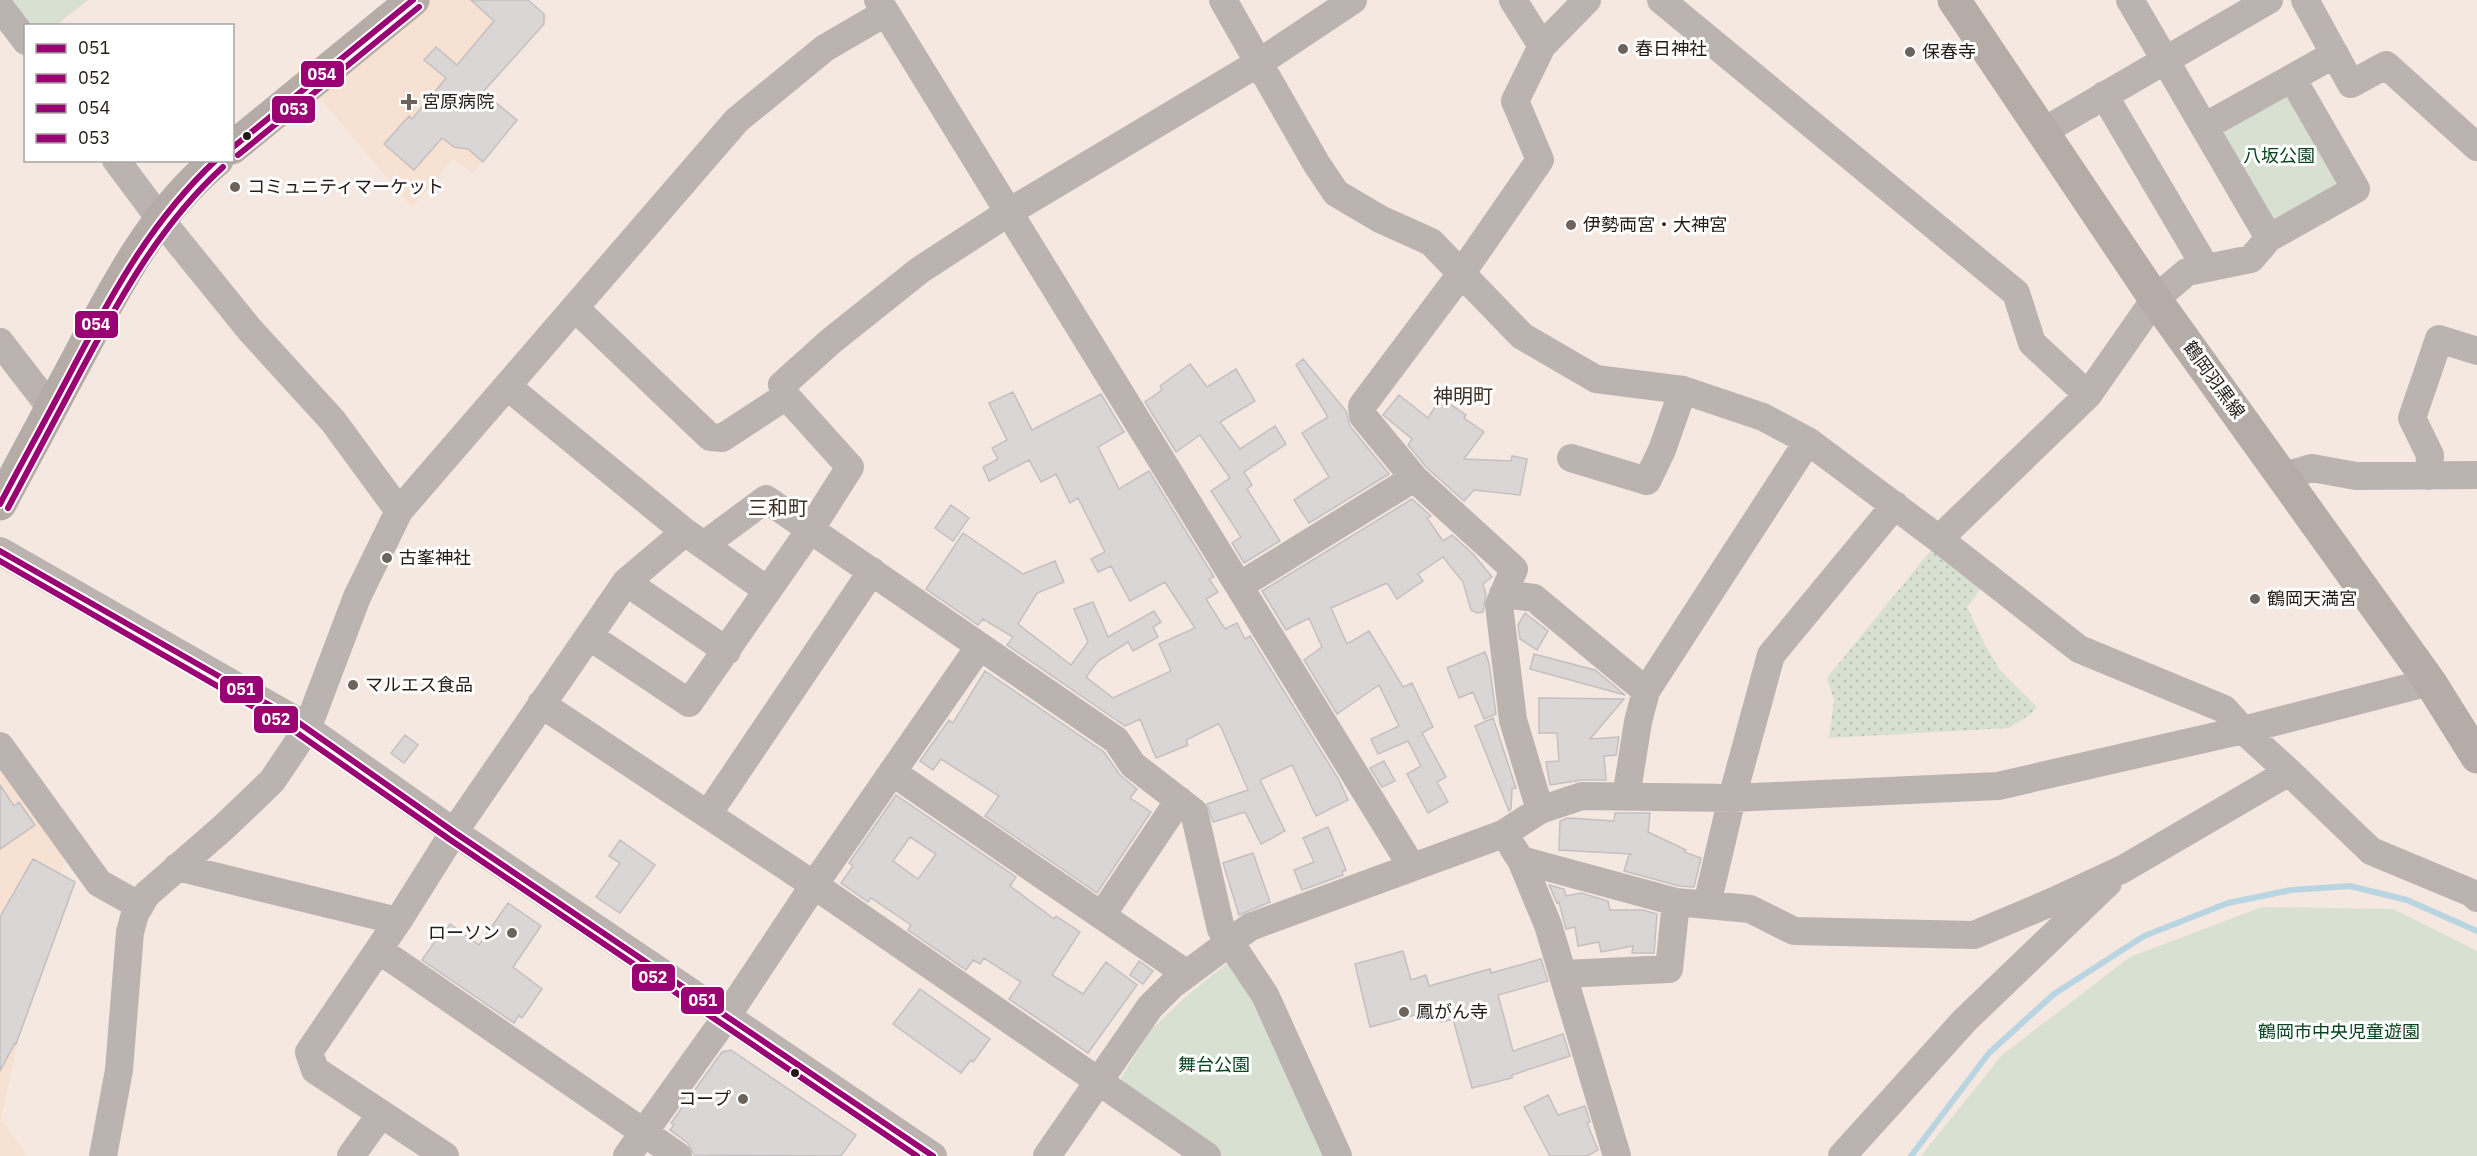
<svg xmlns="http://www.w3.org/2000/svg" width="2477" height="1156" font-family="'IBM Plex Sans','Noto Sans JP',sans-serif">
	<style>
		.built { fill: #f7e1d3 }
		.grass { fill: url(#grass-dots) }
		.park { fill: #d8e0d2 }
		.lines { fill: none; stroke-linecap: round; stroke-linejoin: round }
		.stream { stroke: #b9d5e2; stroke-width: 6 }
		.building { fill: #dbd6d6; stroke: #c4bfc0; stroke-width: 1.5; fill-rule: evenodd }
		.minor { stroke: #bbb3b0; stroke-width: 28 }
		.major { stroke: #b5aca7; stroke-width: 33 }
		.bus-1-casing { stroke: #fff; stroke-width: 10 }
		.bus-2-casing { stroke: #fff; stroke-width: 10 }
		.bus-3-casing { stroke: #fff; stroke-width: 10 }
		.bus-4-casing { stroke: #fff; stroke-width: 10 }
		.bus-1 { stroke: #9a0273; stroke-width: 6 }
		.bus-2 { stroke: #9a0273; stroke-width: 6 }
		.bus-3 { stroke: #9a0273; stroke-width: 6 }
		.bus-4 { stroke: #9a0273; stroke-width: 6 }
		.poi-dot { fill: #6c635d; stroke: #fff; stroke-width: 2 }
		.bus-dot { fill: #221b16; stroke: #fff; stroke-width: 2 }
		.labels { text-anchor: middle; stroke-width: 6; stroke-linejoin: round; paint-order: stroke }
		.poi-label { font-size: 18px; fill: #221b16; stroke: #fff; text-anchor: start }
		.park-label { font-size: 18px; fill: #09441f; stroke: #fff }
		.street-label { font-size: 18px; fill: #221b16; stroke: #fff }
		.neighbourhood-label { font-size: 20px; fill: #3e2e22; stroke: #fff }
		.line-badge { stroke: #fff; stroke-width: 2 }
		.badge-label { font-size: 16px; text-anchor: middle; font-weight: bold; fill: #fff }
	</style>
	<defs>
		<pattern id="grass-dots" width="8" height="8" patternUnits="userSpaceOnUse" patternTransform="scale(1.5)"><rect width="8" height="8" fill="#d8e0d2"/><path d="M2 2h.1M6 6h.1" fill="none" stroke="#b9c0b4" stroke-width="1.8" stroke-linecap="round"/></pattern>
	</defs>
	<rect width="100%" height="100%" fill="#f4e8e0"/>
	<!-- built -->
	<path class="built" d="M430,0h98l21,18 -66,73 34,29 -44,53 -20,-14 -41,48 -93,-110z
		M0,758l68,97 -30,70 -11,14 -11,111 -15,69 26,37h-27z"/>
	<!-- grass -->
	<path class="grass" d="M1932,549l50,38 -15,20 19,40 14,23 37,37 -6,7 -22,14 -180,10 5,-38 -7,-22z"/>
	<!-- park -->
	<path class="park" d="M11,0h77l-33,26 -24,-1z
		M2289,84l60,103 -78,42 -60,-100z
		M2262,907l131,2 84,42v205h-556l81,-101 128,-98z
		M1226,964h10l94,192h-108l-99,-69 -2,-9 29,-47 33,-32z"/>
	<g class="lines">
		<!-- stream -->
		<path class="stream" d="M1911,1156l78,-103 65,-59 90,-58 84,-33 63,-13 59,-4 57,14 70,31"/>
	</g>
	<!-- building -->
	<path class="building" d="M471,0h57l16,14v10l-61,68 34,28 -34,42 -15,-13 -14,-2 -12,-9 -28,32 -30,-26 25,-28 3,3 34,-41 -22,-18 12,-13 21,18 37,-44z
		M1303,359l43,52 4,15 39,48 -80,49 -15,-23 35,-23 -27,-44 26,-16 -32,-52z
		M1190,364l17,23 29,-18 19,32 -35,21 20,27 35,-23 11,18 -42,28 8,13 -5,4 33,52 -36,22 -12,-20 9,-6 -30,-46 19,-13 -30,-43 -24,17 -31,-50 17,-12 -2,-4z
		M1013,392l19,38 69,-36 23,38 -26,15 21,42 30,-18 65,106 -5,2 9,13 -12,7 19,30 12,-6 8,16 5,-3 89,144 9,20 -32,16 -24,-51 -32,15 25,51 -24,13 -16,-32 -32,10 -6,-18 41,-14 -27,-63 -3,-3 -32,16 2,5 -32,13 -16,-39 -15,7 -118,-81 6,-8 -30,-18 -5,6 -52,-36 37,-56 60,41 32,-13 9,21 -27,11 -19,31 53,41 17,-23 -14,-33 19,-7 15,35 46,-26 7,11 -8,5 5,10 -25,14 -5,-9 -30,19 -12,16 27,21 58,-27 -12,-27 36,-16 -30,-46 -35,19 -19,-35 -13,6 -7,-13 14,-7 -27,-54 -8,5 -14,-29 -15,8 -12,-22 -40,21 -6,-14 15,-8 -6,-11 15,-8 -18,-37z
		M1399,395l29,23 13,-20 25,17 -2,3 20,14 -20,27 47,2 1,-5 15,3 -7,36 -46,-5 -10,11 -38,-34 -18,-22 4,-6 -29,-24z
		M1412,499l19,17 -4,2 16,23 9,-6 21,19 19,23 -9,7 3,10 -3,18 -6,1 -6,-3 -8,-28 -20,-25 -25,17 5,7 -26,18 -10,-16 -56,25 16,36 22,-13 34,56 9,-4 21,44 -11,6 24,44 -9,5 11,20 -20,11 -21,-39 14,-8 -13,-25 -30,13 -7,-15 28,-13 -20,-41 -42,29 -33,-54 18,-13 -13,-29 -23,12 -24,-39z
		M951,505l18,13 -16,23 -18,-13z
		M1525,613l23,18 -11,19 -17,-11 -2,-14z
		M1485,652l4,11 7,51 -12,5 -11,-27 -14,6 -12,-30z
		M1534,654l61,16 30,25 -95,-26z
		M985,671l119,81 16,23 17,14 -7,9 21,14 -54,81 -112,-77 14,-20 -58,-37 -8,11 -13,-9 29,-41 4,3z
		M1539,698l85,1 -34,40 29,-2 -3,18 -12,1 2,24h-24l-32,5 -4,-23 13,-1 -2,-28h-18z
		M1493,718l23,70 -4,1 -1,20 -2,2 -34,-85z
		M405,735l13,10 -14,18 -13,-10z
		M1384,761l11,20 -13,6 -12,-19z
		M0,785l14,21 5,-4 16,23 -35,24z
		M896,795l120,82 -6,9 44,33 2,-3 24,16 -28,43 31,19 23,-32 31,23 -49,68 -79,-54 12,-17 -37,-24 -4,6 -7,-4 -7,10 -58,-40 3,-5 -40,-27 -3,4 -27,-19 12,-17 -4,-3zM910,837l26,17 -18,25 -25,-18z
		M1615,813h35l-2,19 38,18 -2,2 17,6 -7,29 -15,-1 -55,-15 5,-16 3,-1 -73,-4 1,-29 8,-3 46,3z
		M1328,827l18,43 -4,2 1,3 -41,15 -8,-20 20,-8 -11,-24z
		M620,840l35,25 -35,48 -24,-16 24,-34 -11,-7z
		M1253,853l17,49 -31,13 -16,-52z
		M33,859l42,23 -59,162 -1,-1 -15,28v-154z
		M1549,885l15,4 2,7 15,-3 27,8 2,9h33l14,4 -3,39h-22l1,-7 -32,6 -2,-10 -21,4 -3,-19 -9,2 -7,-27 -2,1z
		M508,903l33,23 -28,41 29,22 -20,29 -3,-3 -5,8 -92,-63 20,-29 2,2 6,-9 29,21z
		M1403,951l8,29 15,-5 3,11 61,-17 1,4 50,-14 7,22 -50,14 15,56 50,-17 7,22 -58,19v3l-40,10 -19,-69 -12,3 -4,-13 -67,18 -15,-63z
		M1139,961l14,10 -10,13 -13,-9z
		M920,989l70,50 -17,23 -2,-2 -10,13 -68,-49z
		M731,1050l125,85 -15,21 -147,-1 -6,-12 -18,-13 4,-5 -3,-2 51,-71z
		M1548,1095l10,20 27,-9 5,16 -3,1 11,27 -11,6h-37l-26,-49z"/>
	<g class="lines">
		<!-- minor -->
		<path class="minor" d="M878,0l534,867
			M1223,0l93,163 20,30 44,26 51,23 91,94 74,43 87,11 80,27 45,24 131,98 140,110 145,60 19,21 46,42 82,79 101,42 5,5
			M1513,0l29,46
			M1661,0l355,293 16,50 56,52
			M2130,0l139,238
			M2305,0l46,84 35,-19 91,82
			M0,7l26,34
			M2104,95l102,173
			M2204,127l131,-73
			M2042,132l227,-132
			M116,160l44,59 90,111 83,91 66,90
			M575,308l135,129 12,1 64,-42
			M0,342l51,66
			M508,387l177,145 82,58
			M1571,458l76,23 15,-31 21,-60
			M2284,476l28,-8 44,8 121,-1
			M2429,476l1,-21 -18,-37 27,-79 38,12
			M1939,539l149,-144 67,-96 32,-27 64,-13 18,-21 87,-49 -64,-111
			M704,545l62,-46 350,241 17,25 61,47 27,117 44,66 73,161
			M0,551l292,167 162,114 479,324
			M626,582l101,69
			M1239,586l175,-108
			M1503,594l31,4 112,93 162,-250
			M589,636l100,67 121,-173 40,-63 -64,-71 -4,-11 49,-44 89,-71 89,-58 251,-150 93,-62
			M541,704l273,181 393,271
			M0,746l99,137 41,23
			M892,772l295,202
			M1626,797l12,-75 8,-31
			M1540,810l-27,-90 -14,-115 15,-36 -100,-91 -51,-62 -1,-10 99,-132 79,-114 -25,-59 27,-55 45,-46
			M708,814l164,-243
			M1513,848l8,12 27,65 69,231
			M1521,860l155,42 74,7 44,22 180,4 78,-33 71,-33 166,-97
			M177,867l221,54
			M1707,904l25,-106 39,-143 124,-150
			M1102,915l77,-115
			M379,950l299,206
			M1564,974l105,-5 7,-67
			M103,1156l16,-86 11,-138 5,-18 11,-19 78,-68 48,-46 35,-52 50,-132 42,-86 338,-391 88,-72 60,-35
			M351,1156l30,-42
			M445,1156l-130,-86 -6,-18 89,-131 56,-89 172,-250 59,-50
			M627,1156l100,-140 87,-131 165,-238
			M1047,1156l103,-149 22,-22 78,-58 253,-93 37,-24 42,-14 150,2 266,-12 245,-56 187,-48
			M1842,1156l123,-136 143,-137"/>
		<!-- major -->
		<path class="major" d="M1954,0l201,299 275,383 47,75
			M232,148l181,-148
			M0,504c26,-49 52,-97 78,-146 38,-72 75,-145 139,-198"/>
		<defs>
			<path id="bus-1" d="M0,551l292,167 162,114 479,324"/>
			<path id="bus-2" d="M0,561l287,165 162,113 468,317"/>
			<path id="bus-3" d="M232,148l181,-148
				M0,504c25,-47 51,-94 76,-142 39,-74 78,-144 140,-202"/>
			<path id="bus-4" d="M238,155l181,-148
				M8,508c25,-47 50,-94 75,-141 39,-73 78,-143 140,-200"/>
		</defs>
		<!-- bus-1 casing -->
		<use href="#bus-1" class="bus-1-casing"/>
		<!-- bus-2 casing -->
		<use href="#bus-2" class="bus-2-casing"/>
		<!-- bus-3 casing -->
		<use href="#bus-3" class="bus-3-casing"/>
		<!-- bus-4 casing -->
		<use href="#bus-4" class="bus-4-casing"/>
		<!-- bus-1 -->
		<use href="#bus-1" class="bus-1"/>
		<!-- bus-2 -->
		<use href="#bus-2" class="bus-2"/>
		<!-- bus-3 -->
		<use href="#bus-3" class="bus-3"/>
		<!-- bus-4 -->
		<use href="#bus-4" class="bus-4"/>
	</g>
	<!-- markers -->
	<g class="poi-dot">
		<circle cx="1623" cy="49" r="6"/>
		<circle cx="1910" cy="52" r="6"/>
		<path d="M406 93h6v6h6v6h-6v6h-6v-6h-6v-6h6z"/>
		<circle cx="235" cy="187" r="6"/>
		<circle cx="1571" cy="225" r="6"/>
		<circle cx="387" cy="558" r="6"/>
		<circle cx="2255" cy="599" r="6"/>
		<circle cx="353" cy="685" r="6"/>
		<circle cx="512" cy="933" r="6"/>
		<circle cx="1404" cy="1012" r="6"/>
		<circle cx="743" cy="1099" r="6"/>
	</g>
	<g class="bus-dot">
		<circle cx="247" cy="136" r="5"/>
		<circle cx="795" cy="1073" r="5"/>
	</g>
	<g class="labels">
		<!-- poi labels -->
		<g class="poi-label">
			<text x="1635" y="55">春日神社</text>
			<text x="1922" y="58">保春寺</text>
			<text x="422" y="108">宮原病院</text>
			<text x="247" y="193">コミュニティマーケット</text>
			<text x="1583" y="231">伊勢両宮・大神宮</text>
			<text x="399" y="564">古峯神社</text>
			<text x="2267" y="605">鶴岡天満宮</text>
			<text x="365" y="691">マルエス食品</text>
			<text x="500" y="939" text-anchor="end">ローソン</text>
			<text x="1416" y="1018">鳳がん寺</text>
			<text x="731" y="1105" text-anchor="end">コープ</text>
		</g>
		<!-- park labels -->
		<g class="park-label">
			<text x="2279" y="162">八坂公園</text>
			<text x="2339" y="1038">鶴岡市中央児童遊園</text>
			<text x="1214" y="1071">舞台公園</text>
		</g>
		<!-- street labels -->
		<g class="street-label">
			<text transform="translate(2214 380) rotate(54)" y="6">鶴岡羽黒線</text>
		</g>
		<!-- neighbourhood labels -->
		<g class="neighbourhood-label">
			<text x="1463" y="403">神明町</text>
			<text x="778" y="515">三和町</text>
		</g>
	</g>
	<g class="line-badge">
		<rect x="300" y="60" width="45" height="28" rx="6" fill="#9a0273"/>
		<rect x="271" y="95" width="45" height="29" rx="6" fill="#9a0273"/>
		<rect x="74" y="310" width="45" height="29" rx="6" fill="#9a0273"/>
		<rect x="219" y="675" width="45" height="29" rx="6" fill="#9a0273"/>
		<rect x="253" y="705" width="46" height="29" rx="6" fill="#9a0273"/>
		<rect x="631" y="963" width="45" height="29" rx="6" fill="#9a0273"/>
		<rect x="680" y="986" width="45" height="29" rx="6" fill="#9a0273"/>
	</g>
	<g class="badge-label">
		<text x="322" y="80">054</text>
		<text x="294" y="115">053</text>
		<text x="96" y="330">054</text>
		<text x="241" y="695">051</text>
		<text x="276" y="725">052</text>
		<text x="653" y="983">052</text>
		<text x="703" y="1006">051</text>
	</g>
	<!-- legend -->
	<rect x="24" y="24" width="210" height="138" fill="#ffffff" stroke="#a7a4a2" stroke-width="1.5"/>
	<rect x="36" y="44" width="30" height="9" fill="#9a0273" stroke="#a7a4a2" stroke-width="1.5"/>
	<text x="78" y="54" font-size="18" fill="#221b16">051</text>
	<rect x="36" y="74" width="30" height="9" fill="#9a0273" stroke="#a7a4a2" stroke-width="1.5"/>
	<text x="78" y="84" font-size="18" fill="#221b16">052</text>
	<rect x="36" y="104" width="30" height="9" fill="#9a0273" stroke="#a7a4a2" stroke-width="1.5"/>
	<text x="78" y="114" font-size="18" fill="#221b16">054</text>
	<rect x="36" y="134" width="30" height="9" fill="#9a0273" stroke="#a7a4a2" stroke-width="1.5"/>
	<text x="78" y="144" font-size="18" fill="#221b16">053</text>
</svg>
